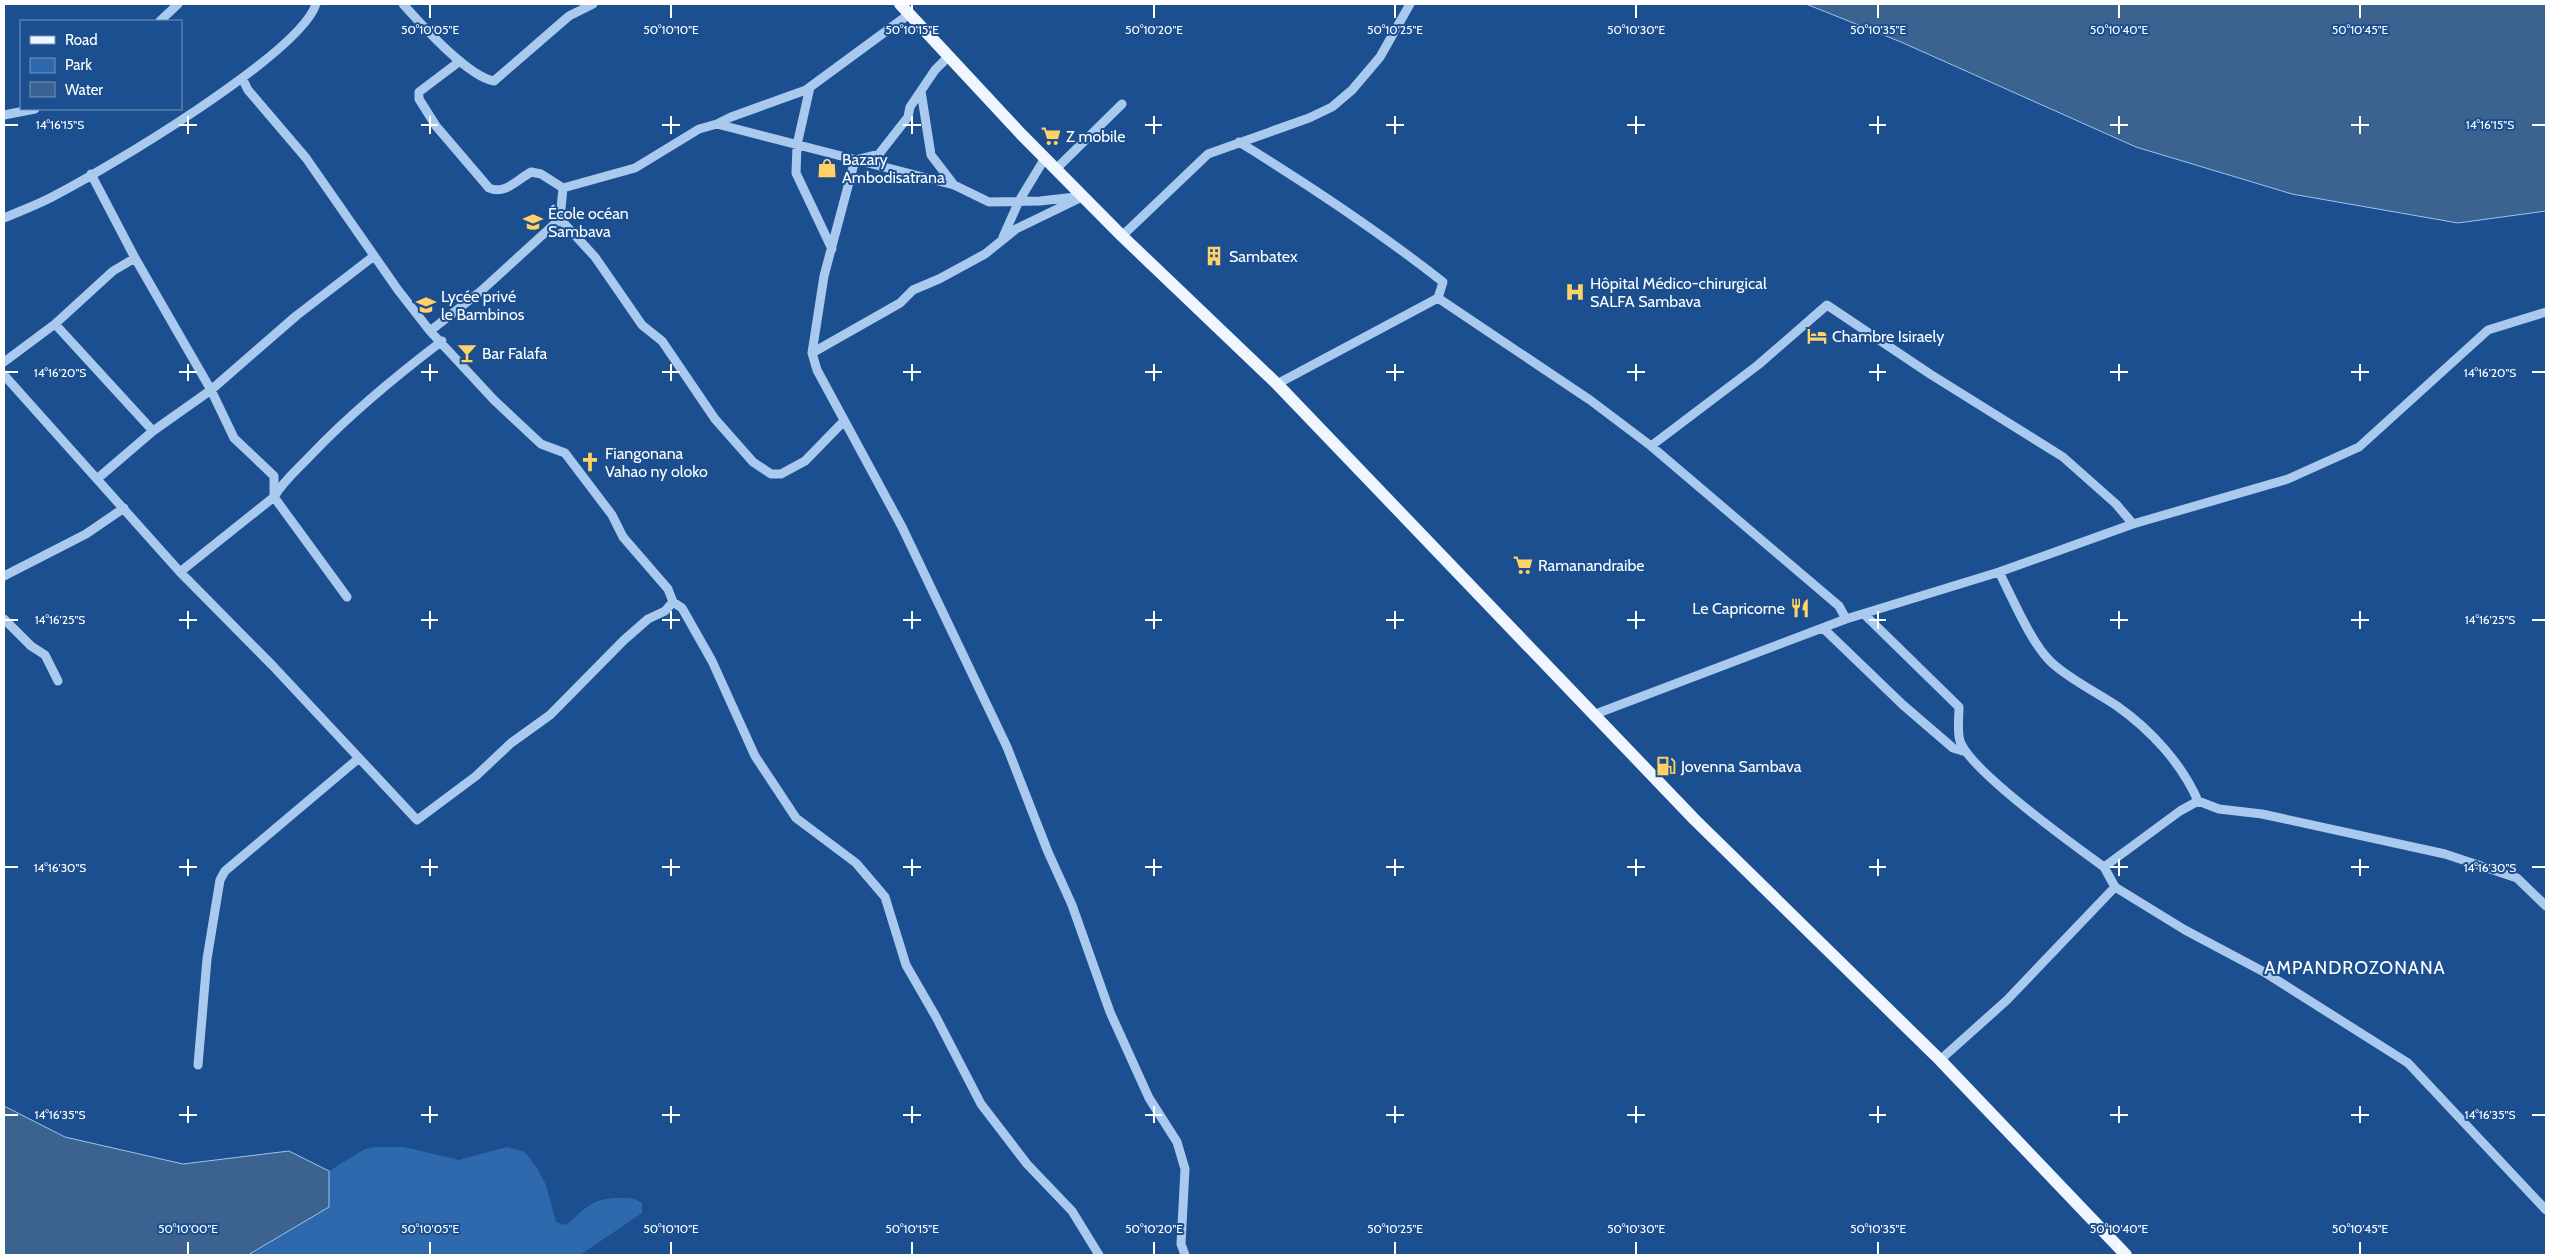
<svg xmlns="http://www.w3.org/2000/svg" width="2550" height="1259" font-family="Cabin,sans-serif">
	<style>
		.green { fill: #2e69ad }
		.water { fill: #3c6290; stroke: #9cc4f0 }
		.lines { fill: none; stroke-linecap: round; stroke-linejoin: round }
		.minor { stroke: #a9c9ee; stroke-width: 9 }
		.major { stroke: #f0f6ff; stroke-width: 12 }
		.ticks { fill: none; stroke: #fff; stroke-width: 2 }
		.labels { text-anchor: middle; stroke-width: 4; stroke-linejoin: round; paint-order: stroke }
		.poi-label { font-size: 16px; fill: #fff; stroke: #1b4f8f; text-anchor: start }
		.neighbourhood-label { font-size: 18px; letter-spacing: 1px; fill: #fff; stroke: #1b4f8f }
		.ticks-label { font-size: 12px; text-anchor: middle; fill: #fff; stroke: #1b4f8f; stroke-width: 4; stroke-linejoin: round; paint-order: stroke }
	</style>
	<rect width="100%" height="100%" fill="#1b4f8f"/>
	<!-- green -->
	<path class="green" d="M375,1147h29l55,13 48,-13 18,5 12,16 9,17 10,37 10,3c20,-17 26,-27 54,-27 10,0 14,0 22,5v10l-62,42h-332l80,-48 1,-36 36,-22z"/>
	<!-- water -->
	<path class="water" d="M1806,4h740v207l-88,12 -166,-29 -156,-47 -235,-105z
		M4,1106l61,31 118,27 106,-13 40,20v36l-81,48h-244z"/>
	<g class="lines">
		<!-- minor -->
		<path class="minor" d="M403,4c19,21 64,72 91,77l75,-65 24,-12
			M160,21l18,-17
			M949,56l-14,14 -25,37 -2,10 -29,37 -24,6 -31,116 -12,77 5,17 85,157 105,220 41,105 24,53 38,107 39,86 28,44 8,27 -4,75 4,11
			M460,61l-41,31v7l17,27 53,62c16,7 28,-8 42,-16l10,2 22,14
			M242,78l6,12 58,68 92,132 32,41 64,69 47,44 24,9 47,62 11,22 45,52 5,13 9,6 30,53 43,95 41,62 60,45 29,34 21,68 30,52 45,87 46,60 45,47 27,44
			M810,87l-13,58 -1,28 36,76
			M921,91l10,64 23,30 35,17 51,-1 36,-4
			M4,115l31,-6
			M717,124l237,61
			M1239,142c70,43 139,89 204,140l-5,16
			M1056,169l66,-65
			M91,174l44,84
			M4,218c16,-7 33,-13 48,-21 53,-27 248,-143 264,-193
			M560,219l35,38 47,68 20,16 53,78 38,43 18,12h10l24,-13 38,-39
			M1122,236l86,-82 101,-36 23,-11 20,-17 28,-33 30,-53
			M1003,237l16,-36 26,-43
			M55,324l98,107
			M430,331l51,-40 79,-72 3,-31 72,-20 64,-39 18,-5 14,-7 75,-27 102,-75
			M812,353l88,-50 13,-13 26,-11 46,-25 31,-25 68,-33
			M4,362l51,-38 58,-53 22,-13 76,132 23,48 40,38v21l73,100
			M4,375l176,197 92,93 145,155 59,-44 35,-33 39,-28 74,-75 24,-21 17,-8 8,-9
			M1277,384l161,-86 152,102 61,46 188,160 7,13
			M1651,446l107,-81 69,-60 103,69 133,83 53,47 17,20
			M97,479l56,-48 58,-41 85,-74 78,-60
			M180,572l94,-75c10,-17 24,-28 38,-43 40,-42 84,-78 130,-113
			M1999,572c13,25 32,71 52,90 18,17 45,30 66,44 34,24 65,58 81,95
			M4,576l82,-42 38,-26
			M1865,615l94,92c0,10 -2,25 1,34 10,30 115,105 144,126l11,20 70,43 79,42 144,91 138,147
			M4,619l27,27 14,9 13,26
			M1824,629l79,76 50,43 13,4
			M1593,715l253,-96 153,-47 134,-48 155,-45 71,-32 129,-117 58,-18
			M2104,867l76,-56 18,-10 21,8 43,5 183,40 72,24 29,28
			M1940,1060l67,-60 108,-113
			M198,1065l9,-106 13,-79 5,-9 134,-113"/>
		<!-- major -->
		<path class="major" d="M900,4l121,130 101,102 155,148 418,436 245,240 186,195"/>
	</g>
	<!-- ticks -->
	<path class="ticks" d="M430,5v13M671,5v13M912,5v13M1154,5v13M1395,5v13M1636,5v13M1878,5v13M2119,5v13M2360,5v13M188,116v18M430,116v18M671,116v18M912,116v18M1154,116v18M1395,116v18M1636,116v18M1878,116v18M2119,116v18M2360,116v18M5,125h13M179,125h18M421,125h17M662,125h18M903,125h18M1145,125h17M1386,125h18M1627,125h18M1869,125h17M2110,125h18M2351,125h18M2532,125h13M188,364v17M430,364v17M671,364v17M912,364v17M1154,364v17M1395,364v17M1636,364v17M1878,364v17M2119,364v17M2360,364v17M5,372h13M179,372h18M421,372h17M662,372h18M903,372h18M1145,372h17M1386,372h18M1627,372h18M1869,372h17M2110,372h18M2351,372h18M2532,372h13M188,611v18M430,611v18M671,611v18M912,611v18M1154,611v18M1395,611v18M1636,611v18M1878,611v18M2119,611v18M2360,611v18M5,620h13M179,620h18M421,620h17M662,620h18M903,620h18M1145,620h17M1386,620h18M1627,620h18M1869,620h17M2110,620h18M2351,620h18M2532,620h13M188,859v17M430,859v17M671,859v17M912,859v17M1154,859v17M1395,859v17M1636,859v17M1878,859v17M2119,859v17M2360,859v17M5,867h13M179,867h18M421,867h17M662,867h18M903,867h18M1145,867h17M1386,867h18M1627,867h18M1869,867h17M2110,867h18M2351,867h18M2532,867h13M188,1106v17M430,1106v17M671,1106v17M912,1106v17M1154,1106v17M1395,1106v17M1636,1106v17M1878,1106v17M2119,1106v17M2360,1106v17M5,1115h13M179,1115h18M421,1115h17M662,1115h18M903,1115h18M1145,1115h17M1386,1115h18M1627,1115h18M1869,1115h17M2110,1115h18M2351,1115h18M2532,1115h13M188,1242v12M430,1242v12M671,1242v12M912,1242v12M1154,1242v12M1395,1242v12M1636,1242v12M1878,1242v12M2119,1242v12M2360,1242v12"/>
	<!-- icons -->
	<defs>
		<symbol id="supermarket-bare" viewBox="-9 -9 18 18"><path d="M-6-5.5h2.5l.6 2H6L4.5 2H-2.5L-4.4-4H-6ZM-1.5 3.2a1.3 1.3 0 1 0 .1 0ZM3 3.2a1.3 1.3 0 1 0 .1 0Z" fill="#ffd166" stroke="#1b4f8f" stroke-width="2.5" paint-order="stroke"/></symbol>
		<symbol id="shop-bare" viewBox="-9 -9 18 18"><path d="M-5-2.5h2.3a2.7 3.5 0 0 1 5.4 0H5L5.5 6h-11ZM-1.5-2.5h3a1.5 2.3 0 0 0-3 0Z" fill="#ffd166" stroke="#1b4f8f" stroke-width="2.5" paint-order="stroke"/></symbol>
		<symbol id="school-bare" viewBox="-9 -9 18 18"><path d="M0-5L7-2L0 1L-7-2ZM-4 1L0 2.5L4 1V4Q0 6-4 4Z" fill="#ffd166" stroke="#1b4f8f" stroke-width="2.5" paint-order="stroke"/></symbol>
		<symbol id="building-bare" viewBox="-9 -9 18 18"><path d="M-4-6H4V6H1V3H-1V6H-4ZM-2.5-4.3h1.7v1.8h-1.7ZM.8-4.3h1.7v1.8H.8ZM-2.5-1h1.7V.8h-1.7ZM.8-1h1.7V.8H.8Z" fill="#ffd166" stroke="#1b4f8f" stroke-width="2.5" paint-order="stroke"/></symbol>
		<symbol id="hospital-bare" viewBox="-9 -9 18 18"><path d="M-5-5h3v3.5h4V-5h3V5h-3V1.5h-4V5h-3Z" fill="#ffd166" stroke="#1b4f8f" stroke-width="2.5" paint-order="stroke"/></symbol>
		<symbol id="hotel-bare" viewBox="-9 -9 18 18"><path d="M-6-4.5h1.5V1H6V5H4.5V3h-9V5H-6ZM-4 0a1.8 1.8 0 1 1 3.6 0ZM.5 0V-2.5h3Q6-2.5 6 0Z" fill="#ffd166" stroke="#1b4f8f" stroke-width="2.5" paint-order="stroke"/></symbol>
		<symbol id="bar-bare" viewBox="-9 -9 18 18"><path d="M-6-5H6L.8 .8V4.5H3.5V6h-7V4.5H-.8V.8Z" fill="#ffd166" stroke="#1b4f8f" stroke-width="2.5" paint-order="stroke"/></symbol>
		<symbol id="church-bare" viewBox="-9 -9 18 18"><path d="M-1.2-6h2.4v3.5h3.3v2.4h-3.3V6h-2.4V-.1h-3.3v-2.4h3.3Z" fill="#ffd166" stroke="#1b4f8f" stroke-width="2.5" paint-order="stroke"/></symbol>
		<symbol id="restaurant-bare" viewBox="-9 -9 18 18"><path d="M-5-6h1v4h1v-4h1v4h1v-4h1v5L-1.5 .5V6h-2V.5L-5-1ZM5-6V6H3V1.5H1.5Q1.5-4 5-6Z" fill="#ffd166" stroke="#1b4f8f" stroke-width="2.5" paint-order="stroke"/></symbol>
		<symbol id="fuel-bare" viewBox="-9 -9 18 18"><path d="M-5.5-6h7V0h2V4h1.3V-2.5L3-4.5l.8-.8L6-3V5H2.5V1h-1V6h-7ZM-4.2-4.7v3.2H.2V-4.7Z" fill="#ffd166" stroke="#1b4f8f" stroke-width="2.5" paint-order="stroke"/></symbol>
	</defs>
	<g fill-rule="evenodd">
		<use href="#supermarket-bare" x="1037" y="122" width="28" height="28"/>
		<use href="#shop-bare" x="813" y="154" width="28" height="28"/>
		<use href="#school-bare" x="519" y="208" width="28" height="28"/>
		<use href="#building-bare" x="1200" y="242" width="28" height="28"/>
		<use href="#hospital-bare" x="1561" y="278" width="28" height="28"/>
		<use href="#school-bare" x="412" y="291" width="28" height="28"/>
		<use href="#hotel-bare" x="1803" y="322" width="28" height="28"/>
		<use href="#bar-bare" x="453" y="339" width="28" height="28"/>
		<use href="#church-bare" x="576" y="448" width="28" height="28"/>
		<use href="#supermarket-bare" x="1509" y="551" width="28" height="28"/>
		<use href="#restaurant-bare" x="1786" y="594" width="28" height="28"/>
		<use href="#fuel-bare" x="1652" y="752" width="28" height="28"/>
	</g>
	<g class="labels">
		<!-- poi labels -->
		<g class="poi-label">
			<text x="1066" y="142">Z mobile</text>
			<text x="842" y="165">Bazary<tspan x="842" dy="18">Ambodisatrana</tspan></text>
			<text x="548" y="219">École océan<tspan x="548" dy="18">Sambava</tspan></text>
			<text x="1229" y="262">Sambatex</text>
			<text x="1590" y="289">Hôpital Médico-chirurgical<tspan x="1590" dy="18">SALFA Sambava</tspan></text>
			<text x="441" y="302">Lycée privé<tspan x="441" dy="18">le Bambinos</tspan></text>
			<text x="1832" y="342">Chambre Isiraely</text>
			<text x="482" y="359">Bar Falafa</text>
			<text x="605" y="459">Fiangonana<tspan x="605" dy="18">Vahao ny oloko</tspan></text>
			<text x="1538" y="571">Ramanandraibe</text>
			<text x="1785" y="614" text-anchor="end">Le Capricorne</text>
			<text x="1681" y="772">Jovenna Sambava</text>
		</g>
		<!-- neighbourhood labels -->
		<g class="neighbourhood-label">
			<text x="2355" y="974">AMPANDROZONANA</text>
		</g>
	</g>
	<g class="ticks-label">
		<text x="430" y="34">50°10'05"E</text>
		<text x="671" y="34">50°10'10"E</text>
		<text x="912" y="34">50°10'15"E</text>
		<text x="1154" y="34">50°10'20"E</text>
		<text x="1395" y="34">50°10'25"E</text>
		<text x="1636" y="34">50°10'30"E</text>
		<text x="1878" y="34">50°10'35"E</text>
		<text x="2119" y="34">50°10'40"E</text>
		<text x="2360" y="34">50°10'45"E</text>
		<text x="60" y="129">14°16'15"S</text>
		<text x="2490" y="129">14°16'15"S</text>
		<text x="60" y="377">14°16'20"S</text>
		<text x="2490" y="377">14°16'20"S</text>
		<text x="60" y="624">14°16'25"S</text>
		<text x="2490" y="624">14°16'25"S</text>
		<text x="60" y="872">14°16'30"S</text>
		<text x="2490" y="872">14°16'30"S</text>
		<text x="60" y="1119">14°16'35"S</text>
		<text x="2490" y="1119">14°16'35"S</text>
		<text x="188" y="1233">50°10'00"E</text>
		<text x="430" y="1233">50°10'05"E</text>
		<text x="671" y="1233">50°10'10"E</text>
		<text x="912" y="1233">50°10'15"E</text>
		<text x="1154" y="1233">50°10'20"E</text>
		<text x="1395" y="1233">50°10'25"E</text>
		<text x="1636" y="1233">50°10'30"E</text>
		<text x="1878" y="1233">50°10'35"E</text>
		<text x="2119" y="1233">50°10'40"E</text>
		<text x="2360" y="1233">50°10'45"E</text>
	</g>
	<!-- border -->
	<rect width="2550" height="1259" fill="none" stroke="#ffffff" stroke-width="10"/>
	<!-- legend -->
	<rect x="20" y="20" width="162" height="90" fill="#1b4f8f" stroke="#7695bc"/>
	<rect x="30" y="36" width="25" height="8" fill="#f0f6ff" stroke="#7695bc"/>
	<text x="65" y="45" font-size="15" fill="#ffffff">Road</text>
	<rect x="30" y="58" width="25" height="15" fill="#2e69ad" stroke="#7695bc"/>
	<text x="65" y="70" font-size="15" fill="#ffffff">Park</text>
	<rect x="30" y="82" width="25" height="15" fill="#3c6290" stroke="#7695bc"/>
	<text x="65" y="95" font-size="15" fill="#ffffff">Water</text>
</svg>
